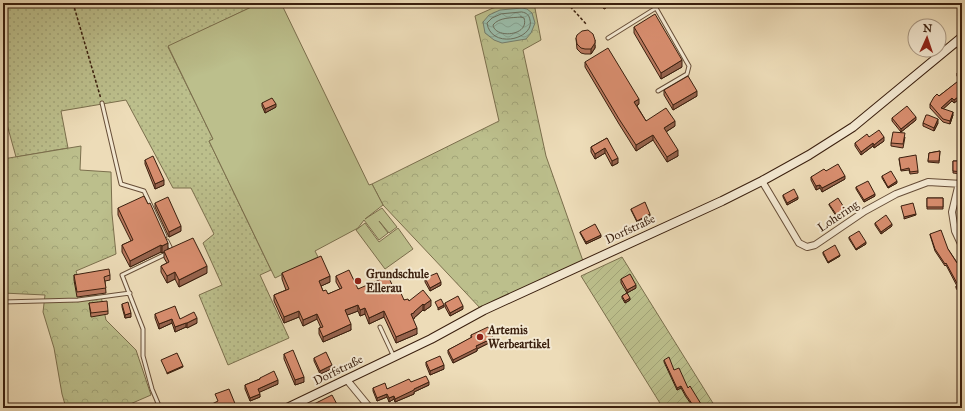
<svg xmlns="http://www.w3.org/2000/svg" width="965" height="411" font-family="'IM FELL Great Primer',serif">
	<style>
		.grass { fill: url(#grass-dots); stroke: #7b6f4d }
		.forest { fill: url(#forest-crowns); stroke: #7b6f4d }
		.park { fill: #bcbf8c; stroke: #7b6f4d }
		.garden { fill: url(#garden-furrows); stroke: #7b6f4d }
		.water { fill: url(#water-waves); stroke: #747d6b }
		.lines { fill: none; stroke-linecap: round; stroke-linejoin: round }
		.shore { stroke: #6a6e5c; stroke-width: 1 }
		.lane-casing { stroke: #674e38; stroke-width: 5 }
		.street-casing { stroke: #674e38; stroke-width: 8 }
		.secondary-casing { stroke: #3a1f0e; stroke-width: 10 }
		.path { stroke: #3a1f0e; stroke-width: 1.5; stroke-dasharray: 3 2; stroke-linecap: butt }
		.lane { stroke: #f3e8d1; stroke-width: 3 }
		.street { stroke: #f3e8d1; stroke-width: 6 }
		.secondary { stroke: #f3e8d1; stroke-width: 8 }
		.wall { fill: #b9795f; stroke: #3a1f0e }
		.shaded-wall { fill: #96634d; stroke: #3a1f0e }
		.building { fill: #d78d6e; stroke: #3a1f0e }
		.poi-dot { fill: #8f2418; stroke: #f3e8d1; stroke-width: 1.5 }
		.labels { text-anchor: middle; stroke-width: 4; stroke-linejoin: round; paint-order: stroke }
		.street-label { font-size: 12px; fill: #3a1f0e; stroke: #f3e8d1 }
		.poi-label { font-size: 12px; font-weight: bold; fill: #3a1f0e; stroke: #f3e8d1; text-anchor: start }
	</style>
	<defs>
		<pattern id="grass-dots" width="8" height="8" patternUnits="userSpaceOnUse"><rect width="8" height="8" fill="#bcbf8c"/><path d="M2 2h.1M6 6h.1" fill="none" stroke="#a2a478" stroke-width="1.8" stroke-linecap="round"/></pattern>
		<pattern id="forest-crowns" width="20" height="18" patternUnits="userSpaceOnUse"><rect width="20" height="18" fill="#bcbf8c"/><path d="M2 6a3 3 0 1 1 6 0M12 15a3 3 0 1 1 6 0" fill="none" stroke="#a2a478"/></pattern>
		<pattern id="garden-furrows" width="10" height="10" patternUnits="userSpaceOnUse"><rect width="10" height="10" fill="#bcbf8c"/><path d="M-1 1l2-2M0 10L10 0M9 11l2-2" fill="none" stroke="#a2a478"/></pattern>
		<pattern id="water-waves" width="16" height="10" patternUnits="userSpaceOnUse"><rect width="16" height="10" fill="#9abca9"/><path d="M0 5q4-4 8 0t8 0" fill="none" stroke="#85a190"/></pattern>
	</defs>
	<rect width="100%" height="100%" fill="#eddcb8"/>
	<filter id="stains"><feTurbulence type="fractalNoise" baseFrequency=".005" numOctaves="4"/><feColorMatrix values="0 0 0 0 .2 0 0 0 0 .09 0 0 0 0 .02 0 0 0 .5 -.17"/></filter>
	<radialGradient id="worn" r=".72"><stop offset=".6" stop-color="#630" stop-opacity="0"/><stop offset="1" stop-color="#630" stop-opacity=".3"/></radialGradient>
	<!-- grass -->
	<path class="grass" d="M3,3h257l-92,44 45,92 -4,2 62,129 -11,5 29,63 -61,27 -29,-70 23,-10 -19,-42 11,-9 -23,-46h-18l-47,-88 -65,11 7,37 -52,9 -13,-47z"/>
	<!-- forest -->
	<path class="forest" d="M514,3h20l7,37 -18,10 23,106 37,105 -102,48 -98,-104 -11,-21 127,-63 -24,-105 18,-8z
		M81,146l-1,24 31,2 1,42 4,40 -40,17 7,23 18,2 5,24 30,30 15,45 -30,13h-55l-4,-14 -8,-46 -11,-36 2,-17 -42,-2v-134z"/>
	<!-- park -->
	<path class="park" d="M260,3h21l88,182 3,-1 11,21 -18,14 17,-11 15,19 -8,6 -10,-12 9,12 -9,7 -15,-20 -6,8 -43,23 3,6 -43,21 -66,-137 4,-2 -45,-93z
		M365,223l14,19 19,-14 15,21 -28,20 -29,-39z"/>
	<!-- garden -->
	<path class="garden" d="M622,257l94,151h-53l-82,-132z"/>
	<!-- water -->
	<path class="water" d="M522,8l5,1 5,4 3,10 -4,10 -5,6 -24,4 -8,-3 -9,-7 -2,-11 6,-7 11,-5z"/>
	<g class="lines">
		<!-- shore -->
		<path class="shore" d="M522,12c5,1 7,3 8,8 5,19 -39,30 -43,3l5,-5 9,-4z
			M521,17l3,1c6,18 -29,21 -31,7 6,-8 19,-7 28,-8z"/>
		<defs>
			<path id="lane" d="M608,38l48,-30 33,58 -2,8 -29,17
				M102,103l19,81 23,7 21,45
				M3,302l75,-2 52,-7
				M380,327l14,30
				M160,408l-8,-19 -9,-33v-27l-21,-54 50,-24 -5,-10"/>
			<path id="street" d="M957,42l5,7
				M762,181l37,62 8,4 8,-2 50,-34 31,-17 32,-12 34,2
				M959,183l-7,29 3,19 7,15
				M347,380l23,28"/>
			<path id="secondary" d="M287,408l144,-69 53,-29 238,-109 40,-20 47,-26 44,-28 109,-90"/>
		</defs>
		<!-- lane casing -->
		<use href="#lane" class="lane-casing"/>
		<!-- street casing -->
		<use href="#street" class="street-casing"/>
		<!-- secondary casing -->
		<use href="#secondary" class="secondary-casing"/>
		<!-- path -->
		<path class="path" d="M73,3l28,96
			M567,3l20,22"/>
		<!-- lane -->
		<use href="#lane" class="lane"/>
		<!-- street -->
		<use href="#street" class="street"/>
		<!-- secondary -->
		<use href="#secondary" class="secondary"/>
	</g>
	<!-- wall -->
	<path class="wall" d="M600,3h14l-10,6z
		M634,27l48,40 -21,12 -27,-46z
		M576,38l19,7v3l-4,6h-6l-4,-1 -4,-4z
		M585,62l54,42 -2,2 9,15 29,5 -9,6 12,24 -11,6 -14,-22 -17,11 -17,-27 -34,-57z
		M962,69v20l-2,1 2,2v5l-8,6 -2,-2 -9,8 10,6 -3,9 -7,-2 -13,-14v-4l9,-8 21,-16 -3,-4v-3z
		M664,90l33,6 -24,14 -9,-15z
		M262,103l14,4 -11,6 -3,-7z
		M892,118l24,2 -15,12 -9,-11z
		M962,121v10h-2v-4z
		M923,123h15l-4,8 -11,-5z
		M869,137l15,4 -10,7 -1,-2 -12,9 -6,-9v-3z
		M905,137l-2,11 -12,-2v-3z
		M607,138l11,25 -6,3 -7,-13 -10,6 -4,-7v-5z
		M940,151l-1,12 -11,-1 1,-9z
		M899,159l19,12v2l-8,1 -1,-4 -8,1z
		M145,160l19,25 -9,4 -10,-25z
		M953,161h9v13l-9,-1z
		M826,171l19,8 -23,13 -2,-4 -4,2 -5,-10v-3z
		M882,176l15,7 -9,5 -6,-10z
		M856,187l19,9 -11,6 -8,-13z
		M783,195l15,4 -11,6 -4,-8z
		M927,198h16v11h-16z
		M155,203l26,28 -12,6 -14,-30z
		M829,204l18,9 -9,6 -9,-14z
		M118,208l50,35 -6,10 -1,-1 -31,15 -8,-15v-7l9,-4 -13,-26z
		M631,209l19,7 -13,6 -6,-12z
		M875,223l17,3 -11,8 -6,-9z
		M580,232l21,5 -15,7 -6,-11z
		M930,234l18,15 14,21v28l-6,-10v-2h1l-11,-21 -1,1 -10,-15 -5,-16z
		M849,237l17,7 -10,6 -7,-11z
		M164,251l43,22 -28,14 -4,-8 -8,4 -6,-11v-6l6,-3 -3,-5z
		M823,252l17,4 -12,7 -5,-9z
		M282,273l48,9 -9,4 2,5 5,3 12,-5 -4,-7v-6l22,13 38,4 8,7 27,6 -7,5 -1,-1 -9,8v1h-1l4,15 -21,9 -12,-26 -15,7 -4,-10 -5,2 -2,-5 -11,4 4,15 -28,12 -4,-8v-6h2l-4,-9 -14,7 -4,-9 -15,6 -10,-22v-6l12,-5 -4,-11z
		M74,275h36v5l-5,1 1,12 -29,4 -3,-17z
		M425,278l16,7 -11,6 -5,-9z
		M621,279l15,9 -9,5 3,7 -5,3 -3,-5v-2l5,-3 -6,-10z
		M89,303l19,8v3l-17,3z
		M445,303l18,6 -13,7 -5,-9z
		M122,304l9,13 -6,1 -3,-11z
		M155,314l25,5 17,4 -10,5 -1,-1 -11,5 -3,-9 -13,6 -4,-11z
		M471,335l22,6 -16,8v2l-24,12 -5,-10v-3l23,-12z
		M284,354l20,28 -9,3 -11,-26z
		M314,358l18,11 -12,5 -6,-13z
		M664,360l10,10 29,38h-9l-8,-11 -5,-9 -4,2 -13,-28z
		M426,362l18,7 -14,6 -4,-10z
		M260,378l18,6 -19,8 1,5 -10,4 -5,-12v-4l15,-6z
		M411,382l18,3 -15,7v2l-19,8 -1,-3 -5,3 -2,-5 -10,4 -4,-10v-3l14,1z"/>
	<!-- shaded-wall -->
	<path class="shaded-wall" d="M604,3h10l-10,6z
		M595,40v8l-4,6v-5z
		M682,60v7l-21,12v-6z
		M962,85v4l-3,2v-3z
		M697,91v5l-24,14v-5z
		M962,94v3l-8,6v-3z
		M952,98v3l-11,10v-3z
		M639,99v5l-5,3v-5z
		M276,104v3l-11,6v-4z
		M953,112v3l-3,9v-3z
		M916,117v3l-15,12v-3z
		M938,119v4l-4,8v-3z
		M675,121v5l-11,7v-5z
		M653,135v5l-17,11v-6z
		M884,137v4l-10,7v-3z
		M873,143v3l-12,9v-3z
		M605,148v5l-10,6v-5z
		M678,150v6l-11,6v-5z
		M618,158v5l-6,3v-5z
		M845,176v3l-23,13v-4z
		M164,180v5l-9,4v-5z
		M897,181v2l-9,5v-1z
		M820,185v3l-4,2v-4z
		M875,194v2l-11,6v-2z
		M798,197v2l-11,6v-2z
		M847,212v1l-9,6v-2z
		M650,214v2l-13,6v-1z
		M916,214v1l-12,4v-2z
		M892,224v2l-11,8v-2z
		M181,226v5l-12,6v-5z
		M601,235v2l-15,7v-2z
		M866,242v2l-10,6v-1z
		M168,243v7l-6,3v-7z
		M161,245v7l-31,15v-6z
		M840,255v1l-12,7v-1z
		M207,266v7l-28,14v-7z
		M175,272v7l-8,4v-7z
		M330,276v6l-11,5v-6z
		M441,282v3l-11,6v-3z
		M636,285v3l-9,5v-3z
		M630,298v2l-5,3v-2z
		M431,300v6l-7,5v-6z
		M423,304v6l-9,8v1l-3,1v-6z
		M358,305v6l-13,5v-6z
		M444,305v2l-6,3v-2z
		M463,306v3l-13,7v-3z
		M365,308v6l-5,2v-6z
		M299,311v6l-15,6v-6z
		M384,311v6l-15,7v-6z
		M131,313v4l-6,1v-3z
		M317,314v5l-14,7v-6z
		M197,318v5l-10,5v-5z
		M172,319v4l-13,6v-5z
		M186,323v4l-11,5v-5z
		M351,324v6l-28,12v-5z
		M417,328v6l-21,9v-6z
		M493,338v3l-16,8v2l-24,12v-3l23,-14z
		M332,365v4l-12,5v-3z
		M444,365v4l-14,6v-4z
		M183,366v1l-16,7v-1z
		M304,377v5l-9,3v-5z
		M278,380v4l-20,9v-4z
		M429,382v3l-15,7v2l-19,8v-3l19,-10z
		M681,386v2l-4,2v-2z
		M260,394v3l-10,4v-3z
		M387,394v3l-10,4v-3z
		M394,396v3l-5,3v-4z"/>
	<!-- building -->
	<path class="building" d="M655,14l27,46 -21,13 -27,-46z
		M588,30l5,4 2,6v3l-4,6h-6l-4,-1 -4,-4 -1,-6 1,-3 5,-4z
		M608,48l31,51 -5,3 12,19 20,-13 9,13 -11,7 14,22 -11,7 -14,-22 -17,10 -17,-26 -34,-57z
		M962,69v16l-3,3 3,4v2l-8,6 -2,-2 -11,10 12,4 -3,9 -7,-2 -13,-15 4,-7 3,-3 2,2 23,-18 -5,-5z
		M688,76l9,15 -24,14 -9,-15z
		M272,98l4,6 -11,5 -3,-6z
		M907,106l9,11 -15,12 -9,-11z
		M926,115h2l10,4 -4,9 -11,-5z
		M962,121v7l-2,-1z
		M879,130l5,7 -10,8 -1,-2 -12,9 -6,-9 12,-9 2,3z
		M893,132l12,1 -2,11 -12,-1z
		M607,138l11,20 -6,3 -7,-13 -10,6 -4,-7z
		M940,151l-1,10h-11l1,-8z
		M916,155l2,16 -8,1 -1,-4 -8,2 -2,-12z
		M153,156l11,24 -9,4 -10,-24z
		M953,161h9v11l-9,-1z
		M838,164l7,12 -23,12 -2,-3 -4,1 -5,-9 13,-8 2,2z
		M891,171l6,10 -9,6 -6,-11z
		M868,181l7,13 -11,6 -8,-13z
		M794,189l4,8 -11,6 -4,-8z
		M144,196l4,8 2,-1 18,40 -6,3 -1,-1 -31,16 -8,-16 11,-5 -15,-32z
		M168,197l13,29 -12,6 -14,-29z
		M838,198l9,14 -9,5 -9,-13z
		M927,198h16v9h-16z
		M645,202l5,12 -13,7 -6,-12z
		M913,203l3,11 -12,3 -3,-11z
		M886,215l6,9 -11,8 -6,-9z
		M595,224l6,11 -15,7 -6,-10z
		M941,230l7,19 9,14 1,-1 4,8v26l-6,-10 2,-1 -12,-22 -1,1 -10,-15 -5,-15z
		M859,231l7,11 -10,7 -7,-12z
		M193,238l14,28 -28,14 -4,-8 -8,4 -6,-10 8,-4 -5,-11z
		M835,245l5,10 -12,7 -5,-10z
		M321,256l9,20 -11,5 4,10 3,-1 2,4 14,-6 -6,-12 13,-6 9,19 30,-13 8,17 4,-2 4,9 4,-1 1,2 14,-11 8,10 -7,5 -1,-1 -9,8v1l-3,1 6,14 -21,9 -12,-26 -15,7 -4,-10 -5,2 -2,-5 -13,5 6,14 -28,13 -4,-9 4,-1 -6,-13 -14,6 -4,-9 -15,6 -10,-22 15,-6 -7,-16z
		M109,269l1,6 -6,2 2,11 -29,4 -3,-17z
		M437,273l4,9 -11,6 -5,-10z
		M630,274l6,11 -9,5 -6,-11z
		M627,293l3,5 -5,3 -3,-5z
		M458,296l5,10 -13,7 -5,-10z
		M441,299l3,6 -6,3 -3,-6z
		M107,301l1,10 -17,2 -2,-10z
		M128,302l3,11 -6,2 -3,-11z
		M175,306l5,13 14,-7 3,6 -10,5h-1l-11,4 -3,-8 -13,5 -4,-10z
		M488,327l5,11 -17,8 1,2 -24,12 -5,-10 24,-13 -1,-2z
		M293,350l11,27 -9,3 -11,-26z
		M326,352l6,13 -12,6 -6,-13z
		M177,353l6,13 -16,7 -6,-13z
		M440,356l4,9 -14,6 -4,-9z
		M669,357l5,13 5,-2 9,20 2,-2 11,18 2,4h-8l-9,-13 -5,-9 -4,2 -13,-28z
		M274,371l4,9 -20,9 2,5 -10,4 -5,-13 15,-6v-1z
		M426,376l3,6 -15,7v1l-19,9 -1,-3 -5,2 -2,-4 -10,4 -4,-10 12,-5 2,6 22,-10 2,3z
		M229,389l7,17 -5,2h-27l14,-7 -3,-7z
		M332,395l7,13h-33z"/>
	<!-- markers -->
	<g class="poi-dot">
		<circle cx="358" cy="281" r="4"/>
		<circle cx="480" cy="337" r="4"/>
	</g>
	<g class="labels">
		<!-- street labels -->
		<g class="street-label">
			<text transform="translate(838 216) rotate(-34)" y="4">Lohering</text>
			<text transform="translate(630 229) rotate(-25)" y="4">Dorfstraße</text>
			<text transform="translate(338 370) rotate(-26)" y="4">Dorfstraße</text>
		</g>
		<!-- poi labels -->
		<g class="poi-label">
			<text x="366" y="278">Grundschule<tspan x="366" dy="14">Ellerau</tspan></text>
			<text x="488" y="334">Artemis<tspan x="488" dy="14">Werbeartikel</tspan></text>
		</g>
	</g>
	<!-- margin -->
	<rect width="965" height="411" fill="none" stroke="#eddcb8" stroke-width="16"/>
	<rect x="4" y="4" width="957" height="403" fill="none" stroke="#3a1f0e" stroke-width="2"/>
	<rect x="8" y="8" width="949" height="395" fill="none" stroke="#3a1f0e"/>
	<!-- north arrow -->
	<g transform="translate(927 38) rotate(3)"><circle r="19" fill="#f3e8d1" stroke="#a99883"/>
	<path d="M0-3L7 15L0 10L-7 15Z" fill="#8f2418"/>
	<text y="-6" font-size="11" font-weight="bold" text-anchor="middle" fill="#3a1f0e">N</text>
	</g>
	<rect width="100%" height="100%" filter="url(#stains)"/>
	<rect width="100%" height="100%" fill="url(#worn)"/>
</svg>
